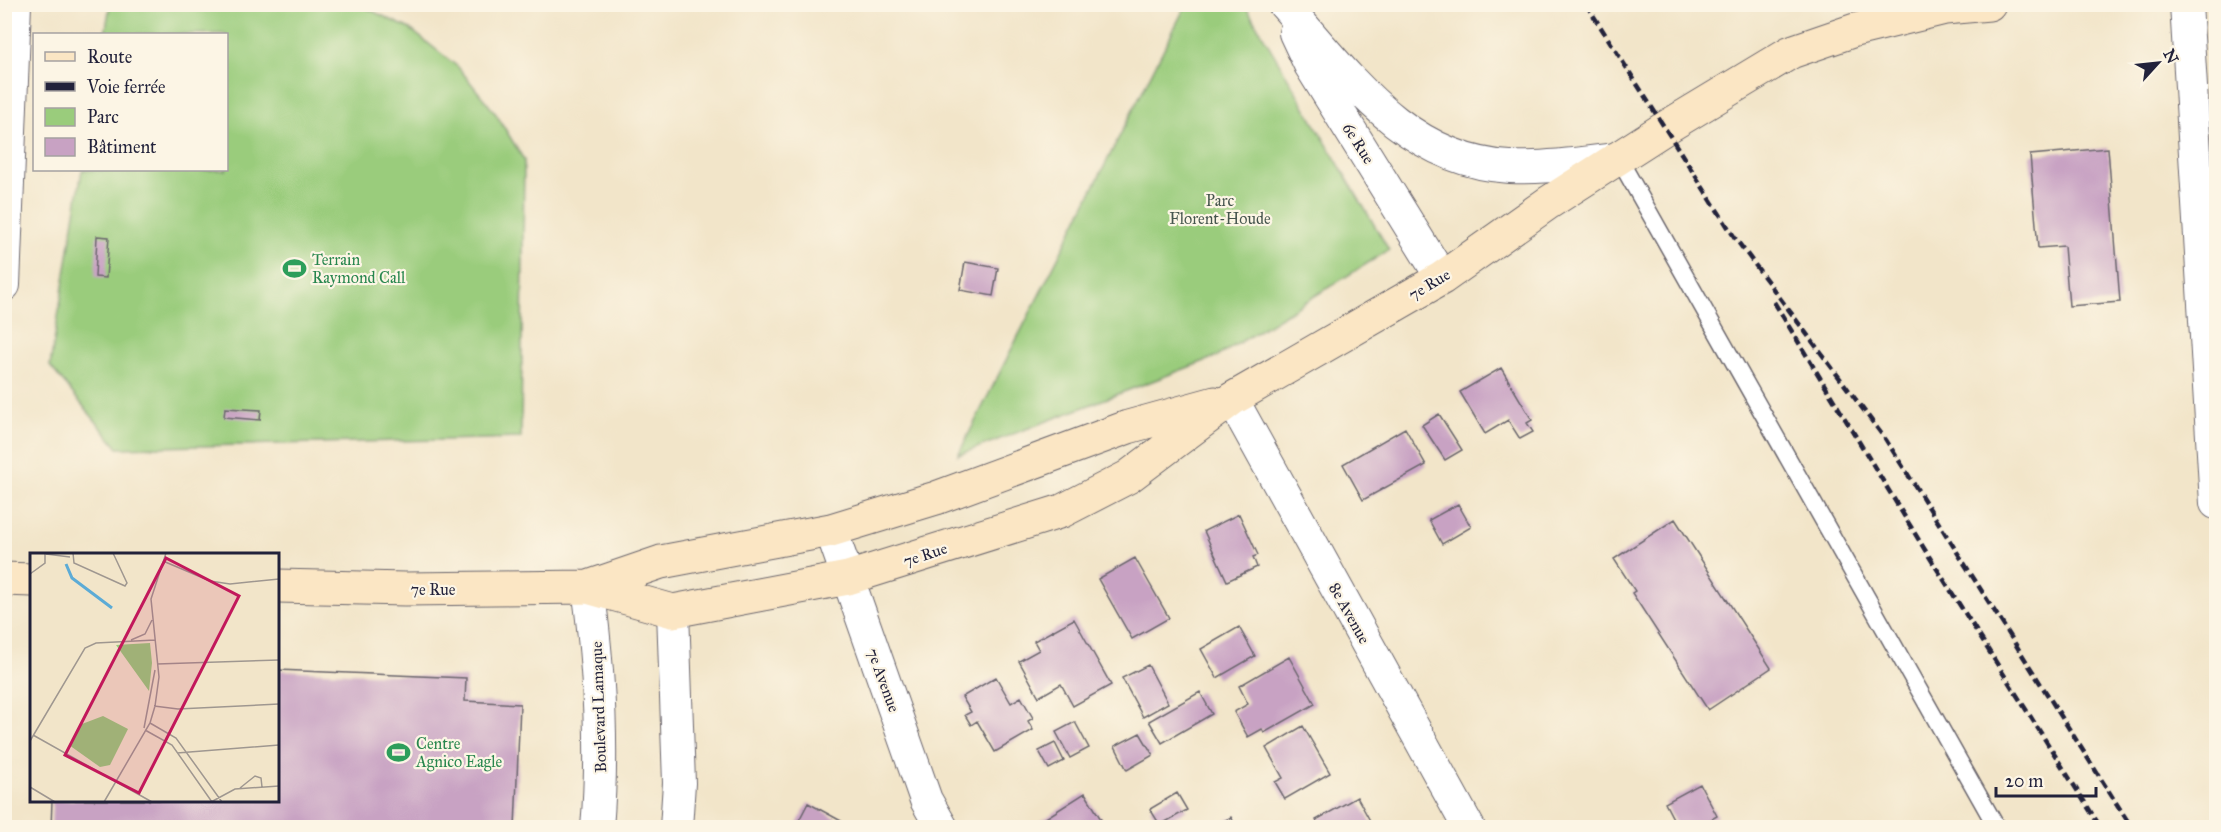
<svg xmlns="http://www.w3.org/2000/svg" width="2221" height="832" font-family="'IM FELL Great Primer',serif">
	<style>
		.green { fill: #9acc7c; stroke: #5e775c; stroke-width: 1.5 }
		.building { fill: #c8a2c3 }
		.lines { fill: none; stroke-linecap: round; stroke-linejoin: round }
		.service-casing { stroke: #6b666d; stroke-width: 19 }
		.minor-casing { stroke: #6b666d; stroke-width: 34 }
		.secondary-casing { stroke: #6b666d; stroke-width: 35 }
		.service { stroke: #fff; stroke-width: 16 }
		.minor { stroke: #fff; stroke-width: 32 }
		.secondary { stroke: #fbe6c4; stroke-width: 33 }
		.rail { stroke: #22223b; stroke-width: 4.5; stroke-dasharray: 9 4.5; stroke-linecap: butt }
		.labels { text-anchor: middle; stroke-width: 4.5; stroke-linejoin: round; paint-order: stroke }
		.street-label { font-size: 16px; fill: #22223b; stroke: #fcf5e5 }
		.park-label { font-size: 16px; fill: #46554e; stroke: #fcf5e5 }
		.leisure-label { font-size: 16px; fill: #27864d; stroke: #fcf5e5; text-anchor: start }
		.inset-river { fill: none; stroke: #5cabd6; stroke-width: 3 }
		.inset-road { fill: none; stroke: #9f9790; stroke-width: 1.5 }
		.view { fill: #c2185b; fill-opacity: 0.15; stroke: #c2185b; stroke-width: 3 }
		.inset-edge { fill: none; stroke: #22223b; stroke-width: 3 }
	</style>
	<rect width="100%" height="100%" fill="#fcf5e5"/>
	<filter id="ink" filterUnits="userSpaceOnUse"><feTurbulence type="fractalNoise" baseFrequency=".0167" numOctaves="2"/><feDisplacementMap in="SourceGraphic" scale="12" xChannelSelector="R" yChannelSelector="G"/><feConvolveMatrix kernelMatrix="1 2 1 2 8 2 1 2 1" color-interpolation-filters="sRGB"/></filter>
	<filter id="wash" filterUnits="userSpaceOnUse"><feTurbulence type="fractalNoise" baseFrequency=".008" numOctaves="4" result="noise"/><feDisplacementMap in="SourceGraphic" scale="24" xChannelSelector="R" yChannelSelector="G"/><feGaussianBlur stdDeviation="1.35" result="paint"/><feColorMatrix in="noise" values="0 0 0 0 0 0 0 0 0 0 0 0 0 0 0 0 0 1.4 0 .05"/><feComposite in="paint" operator="in"/></filter>
	<g filter="url(#wash)">
		<rect width="100%" height="100%" fill="#f2e5c9"/>
		<!-- green -->
		<path class="green" d="M110,5h250l50,24 48,38 38,47 28,46 -3,278 -403,10 -68,-82 32,-196h144v-136h-121z
			M1186,5h59l144,245 -171,106 -260,99z"/>
		<g id="blocks">
			<!-- building -->
			<path class="building" d="M2108,148l12,154 -51,4 -5,-60 -26,2 -8,-93z
				M97,236l12,1 -3,41 -11,-1z
				M965,262l33,6 -5,28 -33,-6z
				M1501,368l31,52 -5,3 6,9 -13,7 -12,-19 -23,14 -25,-42z
				M225,408l36,2 -1,10 -36,-3z
				M1439,414l23,36 -17,10 -23,-35z
				M1405,428l21,37 -63,35 -20,-36z
				M1458,504l13,23 -29,17 -13,-24z
				M1239,514l19,41 -5,2 4,10 -30,14 -23,-50z
				M1675,519l96,149 -63,42 -76,-117 3,-2 -21,-32z
				M1135,558l34,60 -37,21 -34,-60z
				M1074,619l37,66 -38,21 -12,-22 -22,13 -20,-36 20,-11 -5,-9z
				M1239,627l16,29 -38,22 -16,-29z
				M1289,657l26,47 -51,29 -2,-4 -14,8 -14,-25 14,-8 -9,-18z
				M1148,665l20,38 -25,14 -21,-39z
				M278,670l188,8 -1,23 55,3 -5,124h-464l1,-28h226z
				M996,677l15,26 10,-6 12,21 -5,3 5,9 -38,22 -18,-31 -6,4 -6,-10 6,-3 -9,-15z
				M1200,692l12,22 -50,29 -13,-22z
				M1075,722l14,26 -19,10 -14,-26z
				M1303,726l27,47 -45,26 -10,-17 8,-4 -17,-30z
				M1140,733l13,22 -26,15 -12,-24z
				M1055,743l9,18 -15,8 -10,-18z
				M1700,784l17,32 -21,12h-18l-13,-25z
				M1085,793l17,28 -10,7h-62z
				M1177,793l10,17 -27,15 -10,-16z
				M1357,797l17,31h-54l-4,-8z
				M808,803l46,25h-59z
				M1231,817l6,11h-26z"/>
		</g>
	</g>
	<g filter="url(#ink)">
		<use href="#blocks" fill-opacity="0" stroke="#6b666d" stroke-width="1.5"/>
		<g class="lines">
			<defs>
				<path id="service" d="M1619,159l378,669"/>
				<path id="minor" d="M1284,4c63,71 122,157 226,163 36,2 74,-5 109,-8
					M2186,4l30,499
					M1295,33l15,32 132,213
					M4,285l11,-281
					M1232,399l237,429
					M831,530l95,270 16,28
					M588,587c11,80 16,160 9,241
					M673,611l6,172 -3,45"/>
				<path id="secondary" d="M4,579l28,1
					M278,586l127,3 183,-2 85,24 175,-33 214,-67 66,-34 104,-78 210,-121 106,-75 117,-75 126,-76 64,-22 90,-22 44,-4
					M588,587l73,-25 170,-32 105,-32 192,-71 87,-24"/>
			</defs>
			<!-- service casing -->
			<use href="#service" class="service-casing"/>
			<!-- minor casing -->
			<use href="#minor" class="minor-casing"/>
			<!-- secondary casing -->
			<use href="#secondary" class="secondary-casing"/>
			<!-- service -->
			<use href="#service" class="service"/>
			<!-- minor -->
			<use href="#minor" class="minor"/>
			<!-- secondary -->
			<use href="#secondary" class="secondary"/>
			<!-- rail -->
			<path class="rail" d="M1586,4l149,234 151,202 246,388
				M1774,302l151,248 176,278"/>
		</g>
	</g>
	<!-- icons -->
	<defs>
		<symbol id="stadium-bare" viewBox="-9 -9 18 18"><path d="M0-5a6.5 5 0 1 0 0 10a6.5 5 0 1 0 0-10ZM-3.5-1.8h7v3.6h-7Z" fill="#2e9e5b" stroke="#fcf5e5" stroke-width="2.5" paint-order="stroke"/></symbol>
	</defs>
	<g fill-rule="evenodd">
		<use href="#stadium-bare" x="278" y="252" width="33" height="33"/>
		<use href="#stadium-bare" x="382" y="736" width="33" height="33"/>
	</g>
	<g class="labels">
		<!-- street labels -->
		<g class="street-label">
			<text transform="translate(1359 143) rotate(58)" y="6">6e Rue</text>
			<text transform="translate(1429 284) rotate(-31)" y="6">7e Rue</text>
			<text transform="translate(925 554) rotate(-18)" y="6">7e Rue</text>
			<text x="433" y="595">7e Rue</text>
			<text transform="translate(1350 613) rotate(61)" y="6">8e Avenue</text>
			<text transform="translate(884 680) rotate(70)" y="6">7e Avenue</text>
			<text transform="translate(598 707) rotate(-92)" y="6">Boulevard Lamaque</text>
		</g>
		<!-- park labels -->
		<g class="park-label">
			<text x="1220" y="206">Parc<tspan x="1220" dy="18">Florent-Houde</tspan></text>
		</g>
		<!-- leisure labels -->
		<g class="leisure-label">
			<text x="312" y="265">Terrain<tspan x="312" dy="18">Raymond Call</tspan></text>
			<text x="416" y="749">Centre<tspan x="416" dy="18">Agnico Eagle</tspan></text>
		</g>
	</g>
	<!-- overview -->
	<g transform="translate(30 553)">
		<rect width="249" height="249" fill="#f2e5c9"/>
		<path d="M120,90l2,20 -3,28 -33,-46zM73,163l25,13 -18,36 -10,2 -31,-22 13,-21z" fill="#9acc7c"/>
		<path class="inset-river" d="M36,11l6,14 40,30"/>
		<path class="inset-road" d="M43,0l1,10 51,23 2,-3 -14,-30M16,1l24,3M133,8l47,20 20,3 49,-5M0,21l15,-11v-10M101,87l14,-6 7,-14M127,111l122,-4M124,153l24,3 101,-5M120,170l26,15 46,64M114,175l11,-58M115,177l27,15 40,57M3,182l119,67M0,188l55,-93 11,-5 59,-3M147,200l102,-8M0,234l25,15M210,235l15,-12 6,2 1,9M74,249l46,-79 5,-17 4,-29 -8,-78 15,-46M181,249l24,-13 44,-3"/>
		<path class="view" d="M136,5l73,38 -100,197 -74,-38z"/>
		<rect width="249" height="249" class="inset-edge"/>
	</g>
	<!-- margin -->
	<rect width="2221" height="832" fill="none" stroke="#fcf5e5" stroke-width="24"/>
	<!-- legend -->
	<rect x="33" y="33" width="195" height="138" fill="#fcf5e5" stroke="#a5a1a1" stroke-width="1.5"/>
	<rect x="45" y="52" width="30" height="9" fill="#fbe6c4" stroke="#a5a1a1" stroke-width="1.5"/>
	<text x="87" y="63" font-size="18" fill="#22223b">Route</text>
	<rect x="45" y="82" width="30" height="9" fill="#22223b" stroke="#a5a1a1" stroke-width="1.5"/>
	<text x="87" y="93" font-size="18" fill="#22223b">Voie ferrée</text>
	<rect x="45" y="108" width="30" height="18" fill="#9acc7c" stroke="#a5a1a1" stroke-width="1.5"/>
	<text x="87" y="123" font-size="18" fill="#22223b">Parc</text>
	<rect x="45" y="138" width="30" height="18" fill="#c8a2c3" stroke="#a5a1a1" stroke-width="1.5"/>
	<text x="87" y="153" font-size="18" fill="#22223b">Bâtiment</text>
	<!-- north arrow -->
	<g transform="translate(2158 63) rotate(63)" stroke="#fcf5e5" stroke-width="4.5" paint-order="stroke">
	<path d="M0-4.5L10 22L0 15L-10 22Z" fill="#22223b"/>
	<text y="-9" font-size="16" font-weight="bold" text-anchor="middle" fill="#22223b">N</text>
	</g>
	<!-- scale -->
	<path d="M1996 787v9h100v-9" fill="none" stroke="#22223b" stroke-width="3"/>
	<text x="2005" y="787" font-size="18" fill="#22223b" stroke="#fcf5e5" stroke-width="4.5" paint-order="stroke">20 m</text>
</svg>
